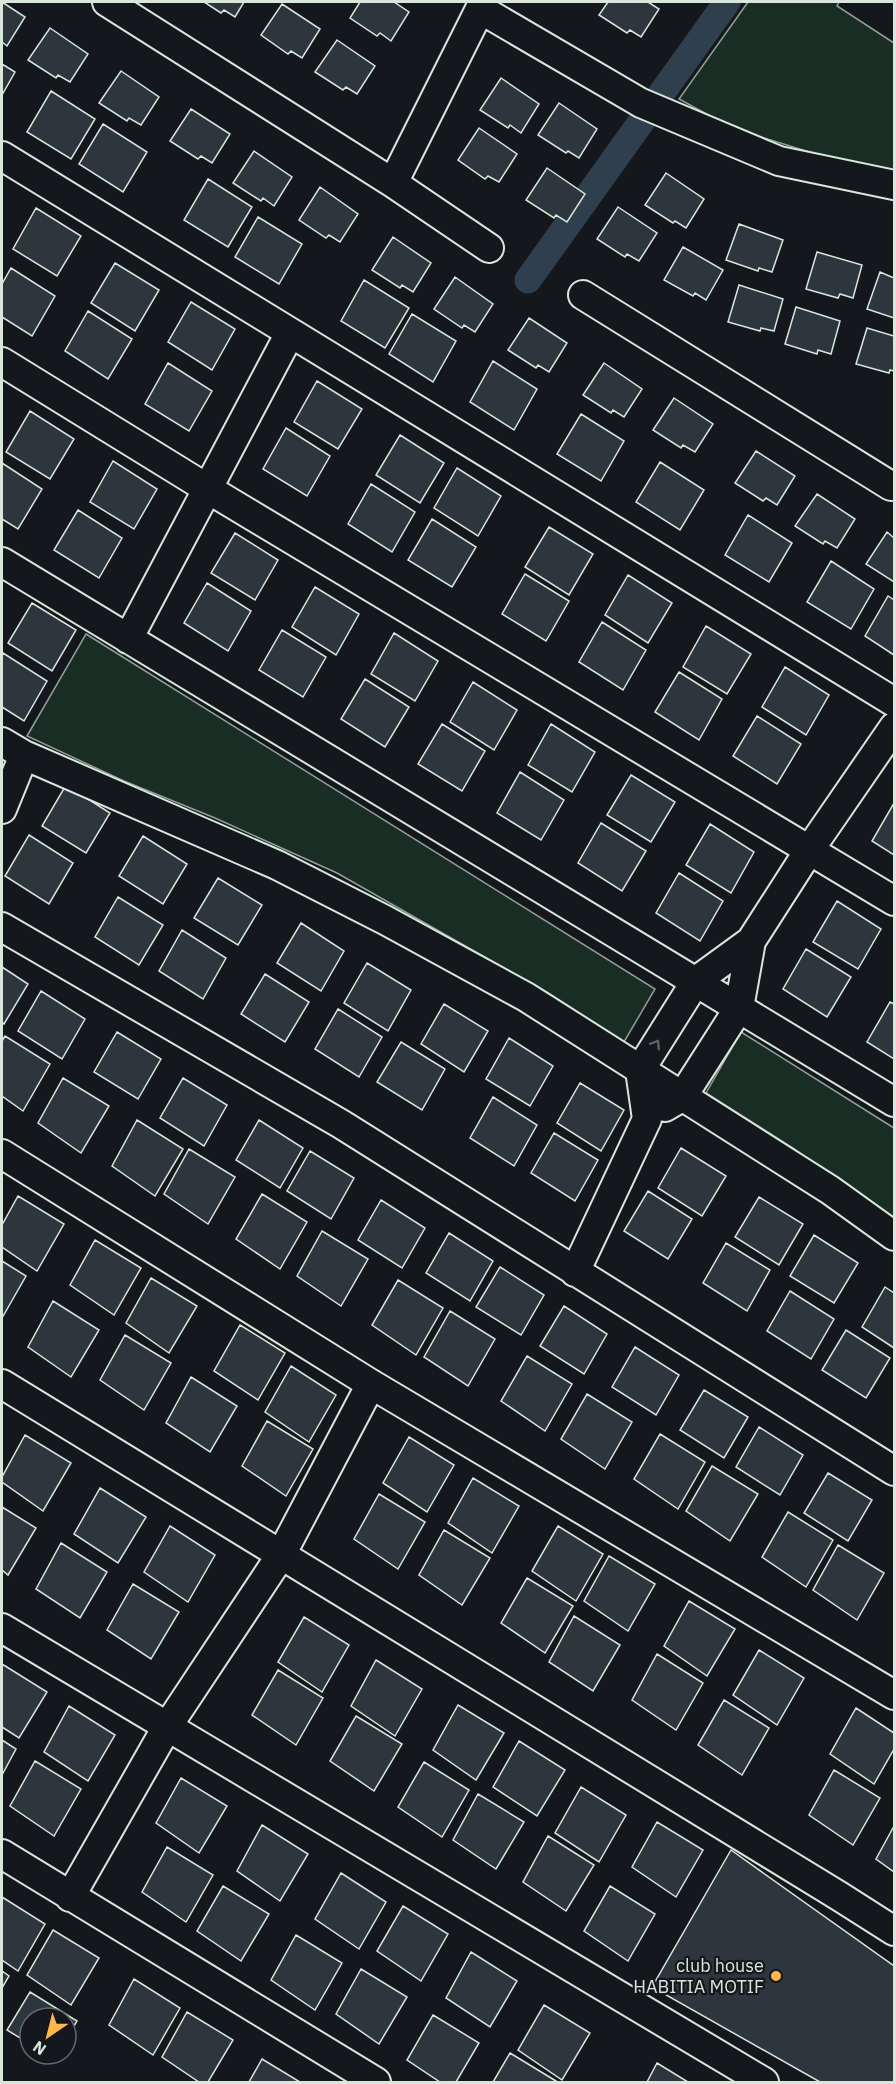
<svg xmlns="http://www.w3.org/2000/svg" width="896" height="2084" font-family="'IBM Plex Sans',sans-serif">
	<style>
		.green { fill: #1a2d24; stroke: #939e99; stroke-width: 1.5 }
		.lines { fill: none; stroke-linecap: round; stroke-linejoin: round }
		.canal { stroke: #2f3f4d; stroke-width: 27 }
		.building { fill: #2c363c; stroke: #d8e6dc; stroke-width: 1.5 }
		.minor-casing { stroke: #d8e6dc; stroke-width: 32 }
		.minor { stroke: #14181c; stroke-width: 28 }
		.oneway { stroke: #59605f }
		.poi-dot { fill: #ffb74d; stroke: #14181c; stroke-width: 2 }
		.labels { text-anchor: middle; stroke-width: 4.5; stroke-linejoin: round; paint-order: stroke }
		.poi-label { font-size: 18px; fill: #d8e6dc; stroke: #14181c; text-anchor: end }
	</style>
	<rect width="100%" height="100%" fill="#14181c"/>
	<!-- green -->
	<path class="green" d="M748,2h91l-2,4 57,37v130l-75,-18 -87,-27 -53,-29z
		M86,634l569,355 -31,53 -76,-49 -211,-120 -122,-55 -91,-37 -97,-45z
		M741,1032l153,96v92l-101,-72 -87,-55z"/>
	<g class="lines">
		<!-- canal -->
		<path class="canal" d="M528,280l199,-278"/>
	</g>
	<!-- building -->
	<path class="building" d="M2,2l23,15 -18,29 -5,-4z
		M204,2h40l-9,15 -11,-7 -3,3z
		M360,2h34l15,10 -18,29 -11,-8 -3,3 -27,-18z
		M608,2h40l11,7 -18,28 -11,-7 -3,3 -28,-18z
		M282,4l38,25 -18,29 -11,-7 -3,3 -27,-19z
		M50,28l38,26 -18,28 -12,-7 -2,3 -28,-18z
		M337,40l38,26 -18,28 -11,-7 -3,3 -28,-18z
		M2,64l13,8 -13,23z
		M121,71l38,26 -18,28 -12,-7 -2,3 -28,-18z
		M501,78l38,26 -18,29 -11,-8 -2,3 -28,-18z
		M51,91l44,28 -24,40 -44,-27z
		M559,103l38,26 -18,29 -11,-7 -2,2 -28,-18z
		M191,109l39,25 -18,29 -11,-7 -3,3 -28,-18z
		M103,124l44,28 -24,40 -44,-28z
		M479,128l38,26 -18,28 -11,-6 -3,3 -27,-19z
		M254,151l38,26 -18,29 -11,-8 -2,3 -28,-18z
		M547,168l38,26 -18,28 -11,-7 -2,3 -28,-18z
		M666,173l38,26 -18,29 -11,-7 -2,2 -28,-18z
		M208,179l44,28 -24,40 -44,-27z
		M320,187l38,27 -18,28 -11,-7 -3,3 -27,-18z
		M618,207l39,26 -18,28 -12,-7 -2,3 -28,-18z
		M36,208l45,28 -24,40 -44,-27z
		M258,217l44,27 -23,40 -44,-27z
		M739,224l44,16 -11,32 -13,-4 -1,3 -32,-11z
		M393,237l38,26 -18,29 -11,-7 -2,3 -28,-18z
		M683,247l40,23 -17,30 -11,-7 -2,3 -29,-16z
		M817,252l45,13 -9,33 -13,-4 -2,4 -32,-9z
		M115,263l44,27 -24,41 -44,-28z
		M11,268l44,28 -23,40 -30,-19v-33z
		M880,272l14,6v40l-27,-9z
		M455,277l38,27 -18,28 -11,-7 -2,3 -28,-19z
		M364,280l45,28 -24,40 -44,-27z
		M739,285l44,14 -9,32 -13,-3 -1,3 -32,-9z
		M191,302l44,27 -23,41 -44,-28z
		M796,307l44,14 -9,33 -13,-4 -1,4 -32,-10z
		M88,311l44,28 -24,40 -43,-28z
		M412,314l44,27 -23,41 -44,-28z
		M529,318l38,25 -18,29 -11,-7 -2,3 -28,-18z
		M867,328l27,8v35l-4,-1 -1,3 -33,-9z
		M493,361l44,28 -23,41 -44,-28z
		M168,363l44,28 -23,40 -44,-27z
		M604,363l38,26 -18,28 -11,-7 -2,3 -28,-18z
		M317,381l45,28 -24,40 -44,-27z
		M674,398l39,26 -18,28 -12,-7 -2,3 -28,-18z
		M30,411l44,28 -24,40 -44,-27z
		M581,414l43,27 -23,40 -44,-27z
		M286,428l44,28 -23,40 -44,-27z
		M400,435l44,28 -24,40 -44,-28z
		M756,451l39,25 -18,29 -11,-7 -3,3 -28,-18z
		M113,461l44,28 -23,40 -44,-27z
		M660,462l44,28 -24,40 -44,-28z
		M2,463l40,26 -24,40 -16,-10z
		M457,468l44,28 -23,40 -44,-28z
		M371,484l44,28 -23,40 -44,-28z
		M817,494l38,25 -18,29 -12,-7 -2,3 -28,-18z
		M78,510l44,28 -23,40 -45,-28z
		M748,515l44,28 -23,39 -44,-27z
		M432,519l44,28 -24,40 -44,-27z
		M549,527l44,27 -24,41 -44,-28z
		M887,532l7,6v44l-28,-18z
		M235,533l43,27 -23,40 -44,-27z
		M831,561l43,28 -23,40 -44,-27z
		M525,574l44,27 -23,40 -44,-27z
		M628,575l44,28 -24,40 -43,-28z
		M207,583l44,28 -23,40 -44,-28z
		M315,587l44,27 -23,41 -44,-28z
		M888,596l6,4v55l-29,-19z
		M32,603l44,27 -24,41 -44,-28z
		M602,622l44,28 -23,40 -44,-28z
		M706,626l45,28 -24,40 -44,-27z
		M282,630l44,27 -23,40 -44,-27z
		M394,633l44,28 -23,40 -44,-27z
		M3,653l44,28 -23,40 -22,-14v-51z
		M785,667l44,28 -23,40 -44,-28z
		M679,672l43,27 -23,41 -44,-28z
		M365,679l44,28 -24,40 -44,-28z
		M473,682l44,28 -23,40 -44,-28z
		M757,716l44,28 -24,40 -44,-28z
		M442,724l43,27 -23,40 -44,-27z
		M551,724l44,28 -23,40 -44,-27z
		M520,772l44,28 -23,40 -44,-27z
		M631,775l44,27 -24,40 -44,-27z
		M66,785l44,28 -24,40 -44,-27z
		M894,803v52l-22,-14z
		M601,823l45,28 -24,40 -44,-28z
		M710,824l44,28 -23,41 -45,-28z
		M29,835l44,28 -24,41 -44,-28z
		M143,836l44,28 -24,40 -44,-28z
		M679,873l44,28 -23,40 -44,-28z
		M218,878l44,27 -24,40 -44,-27z
		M118,897l45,28 -24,40 -44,-28z
		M837,901l44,28 -23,40 -45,-27z
		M301,923l43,28 -23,40 -44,-28z
		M182,930l44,28 -23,41 -44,-28z
		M806,949l45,28 -24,40 -44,-28z
		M367,963l44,27 -23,41 -44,-28z
		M2,967l26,17 -24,40 -2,-2z
		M265,974l44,28 -24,40 -44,-28z
		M41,991l44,28 -23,40 -44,-28z
		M890,1002l4,2v55l-27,-17z
		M444,1004l44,27 -24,41 -43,-28z
		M338,1009l44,28 -23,40 -44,-28z
		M117,1032l44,27 -23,40 -44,-27z
		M5,1036l45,28 -27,47 -21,-15v-55z
		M509,1038l44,28 -23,40 -44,-27z
		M401,1042l44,27 -23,41 -45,-28z
		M63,1078l46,28 -28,47 -43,-30z
		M183,1078l44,27 -23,41 -44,-28z
		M580,1083l44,27 -23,41 -44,-28z
		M493,1097l44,28 -23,41 -44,-28z
		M137,1120l46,29 -28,47 -43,-30z
		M259,1120l44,28 -23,40 -44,-28z
		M554,1133l44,27 -23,41 -44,-28z
		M681,1148l45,28 -24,40 -44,-28z
		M189,1149l46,28 -27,47 -44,-30z
		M310,1151l44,27 -23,41 -44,-28z
		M648,1191l44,28 -24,40 -44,-28z
		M262,1194l45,28 -27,47 -44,-30z
		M18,1196l46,28 -27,47 -35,-24v-22z
		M759,1197l44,27 -24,41 -44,-28z
		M381,1200l44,28 -23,40 -44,-28z
		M322,1231l46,28 -27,47 -44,-30z
		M449,1233l44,28 -23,40 -44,-28z
		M814,1235l44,28 -24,40 -44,-27z
		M95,1240l46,28 -27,47 -44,-30z
		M726,1243l44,27 -23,41 -44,-28z
		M2,1261l24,15 -24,42z
		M500,1267l44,28 -23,40 -45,-28z
		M151,1278l46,28 -28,47 -43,-30z
		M398,1280l45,28 -27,47 -44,-30z
		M885,1287l9,6v55l-32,-21z
		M790,1291l44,28 -23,40 -44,-28z
		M53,1301l46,29 -28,47 -43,-30z
		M564,1306l43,28 -23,40 -44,-28z
		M450,1311l45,28 -27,47 -44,-29z
		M240,1325l45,28 -27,47 -44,-29z
		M846,1330l44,28 -24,40 -44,-28z
		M125,1335l46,28 -27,47 -44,-30z
		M635,1347l44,28 -23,40 -44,-28z
		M527,1356l45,28 -27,47 -44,-30z
		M291,1366l45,29 -27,47 -44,-30z
		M191,1377l46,29 -27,46 -44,-29z
		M704,1390l44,27 -24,41 -44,-28z
		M587,1394l45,28 -27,47 -44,-30z
		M267,1421l46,28 -27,47 -44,-30z
		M759,1427l44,28 -23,40 -44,-28z
		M660,1434l45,28 -27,47 -44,-30z
		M25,1435l46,28 -28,48 -41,-29v-5z
		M409,1437l45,28 -27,47 -44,-29z
		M712,1466l46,28 -28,47 -44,-30z
		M828,1473l44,27 -24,41 -44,-28z
		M473,1478l46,28 -27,47 -44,-30z
		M100,1488l46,29 -28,46 -44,-29z
		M379,1494l46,28 -27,47 -44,-30z
		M2,1507l34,21 -28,47 -6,-5z
		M788,1512l45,28 -27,47 -44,-30z
		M170,1526l45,29 -27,47 -44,-30z
		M558,1526l45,28 -27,47 -44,-30z
		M444,1530l46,28 -28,47 -43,-30z
		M61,1543l46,29 -27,46 -44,-29z
		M838,1545l46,28 -27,47 -44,-30z
		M609,1556l46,28 -27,47 -44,-30z
		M527,1578l46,28 -28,47 -44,-30z
		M133,1584l46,28 -28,47 -44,-29z
		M689,1601l46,28 -28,47 -43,-30z
		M574,1616l46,29 -27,46 -44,-29z
		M304,1617l45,28 -27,47 -44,-30z
		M759,1650l45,28 -27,47 -44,-30z
		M657,1654l46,29 -27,47 -44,-30z
		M376,1660l46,29 -27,47 -44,-30z
		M2,1664l45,28 -28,46 -17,-11z
		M278,1670l45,28 -27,47 -44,-30z
		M724,1700l45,28 -27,47 -44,-30z
		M458,1705l46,28 -28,47 -43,-30z
		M69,1706l46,29 -27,46 -44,-29z
		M856,1708l38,25v16l-20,35 -44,-30z
		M356,1716l46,28 -28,47 -44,-30z
		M2,1740l14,9 -14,26z
		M519,1741l46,29 -28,46 -44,-29z
		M35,1761l46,28 -27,47 -44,-30z
		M424,1762l45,28 -27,47 -44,-30z
		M834,1770l46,28 -27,47 -44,-30z
		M181,1778l46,28 -28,47 -43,-30z
		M581,1787l45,28 -27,47 -44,-29z
		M478,1794l46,28 -28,47 -43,-29z
		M657,1822l46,28 -27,47 -44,-30z
		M262,1825l46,29 -28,47 -43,-30z
		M894,1826v46l-18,-13z
		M548,1836l46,29 -28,46 -43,-29z
		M167,1847l46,28 -27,47 -44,-30z
		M731,1850l163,116v116h-74l-168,-95z
		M341,1873l45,29 -27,47 -44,-30z
		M223,1886l46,28 -28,47 -44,-30z
		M610,1886l45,28 -27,47 -44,-30z
		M2,1897l43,27 -27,47 -16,-11z
		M403,1906l45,28 -27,47 -44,-30z
		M53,1930l46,28 -28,47 -44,-30z
		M296,1935l46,28 -27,47 -44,-30z
		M471,1952l46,29 -27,46 -44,-29z
		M361,1969l46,28 -28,47 -43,-30z
		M2,1971l7,5 -7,12z
		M134,1979l46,29 -27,47 -44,-30z
		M30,1992l47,29 -11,18v-21h-36v26l-23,-14z
		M544,2005l46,28 -28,47 -44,-30z
		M187,2012l46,28 -25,42h-9l-37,-25z
		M433,2015l46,28 -23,39h-16l-33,-22z
		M510,2053l46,28 -1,1h-62z
		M262,2059l38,23h-51z
		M657,2063l31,19h-41z"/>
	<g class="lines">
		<defs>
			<path id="minor" d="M107,2l286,181 87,-174 161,94 138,58 115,24
				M2,156l892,546
				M393,183l96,65
				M583,295l308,191
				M2,362l206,127 686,412
				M2,562l892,540
				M128,639l162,-306
				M2,742l22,13 253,110 108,55 141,77 304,193 64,46
				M2,809l22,-54
				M2,927l339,197 553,347
				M665,1107l17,-10 57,-89 12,-67
				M2,1154l369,230 523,311
				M575,1272l72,-153 -7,-49 56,-89 55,-40 59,-92 84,-122
				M2,1384l837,512 55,35
				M2,1628l762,454
				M2,1854l374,228
				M70,1897l97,-170 114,-172 90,-171"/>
		</defs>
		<!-- minor casing -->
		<use href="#minor" class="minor-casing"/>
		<!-- minor -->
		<use href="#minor" class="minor"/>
	</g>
	<!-- one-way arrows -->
	<defs><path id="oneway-chevron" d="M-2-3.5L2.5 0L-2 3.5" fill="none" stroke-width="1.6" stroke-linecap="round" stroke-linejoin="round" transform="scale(1.5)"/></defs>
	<use class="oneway" href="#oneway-chevron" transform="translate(656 1044) rotate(-58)"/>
	<!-- markers -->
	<circle class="poi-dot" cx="776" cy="1976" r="6"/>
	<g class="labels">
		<!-- poi labels -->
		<g class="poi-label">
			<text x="764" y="1972">club house<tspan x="764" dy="21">HABITIA MOTIF</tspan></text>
		</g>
	</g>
	<!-- border -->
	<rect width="896" height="2084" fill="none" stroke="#d8e6dc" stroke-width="6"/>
	<!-- north arrow -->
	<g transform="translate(48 2036) rotate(215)"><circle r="28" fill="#14181c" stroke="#626a69" stroke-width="1.5"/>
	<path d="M0-4.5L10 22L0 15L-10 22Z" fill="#ffb74d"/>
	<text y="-9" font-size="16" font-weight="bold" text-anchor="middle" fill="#d8e6dc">N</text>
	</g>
</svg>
